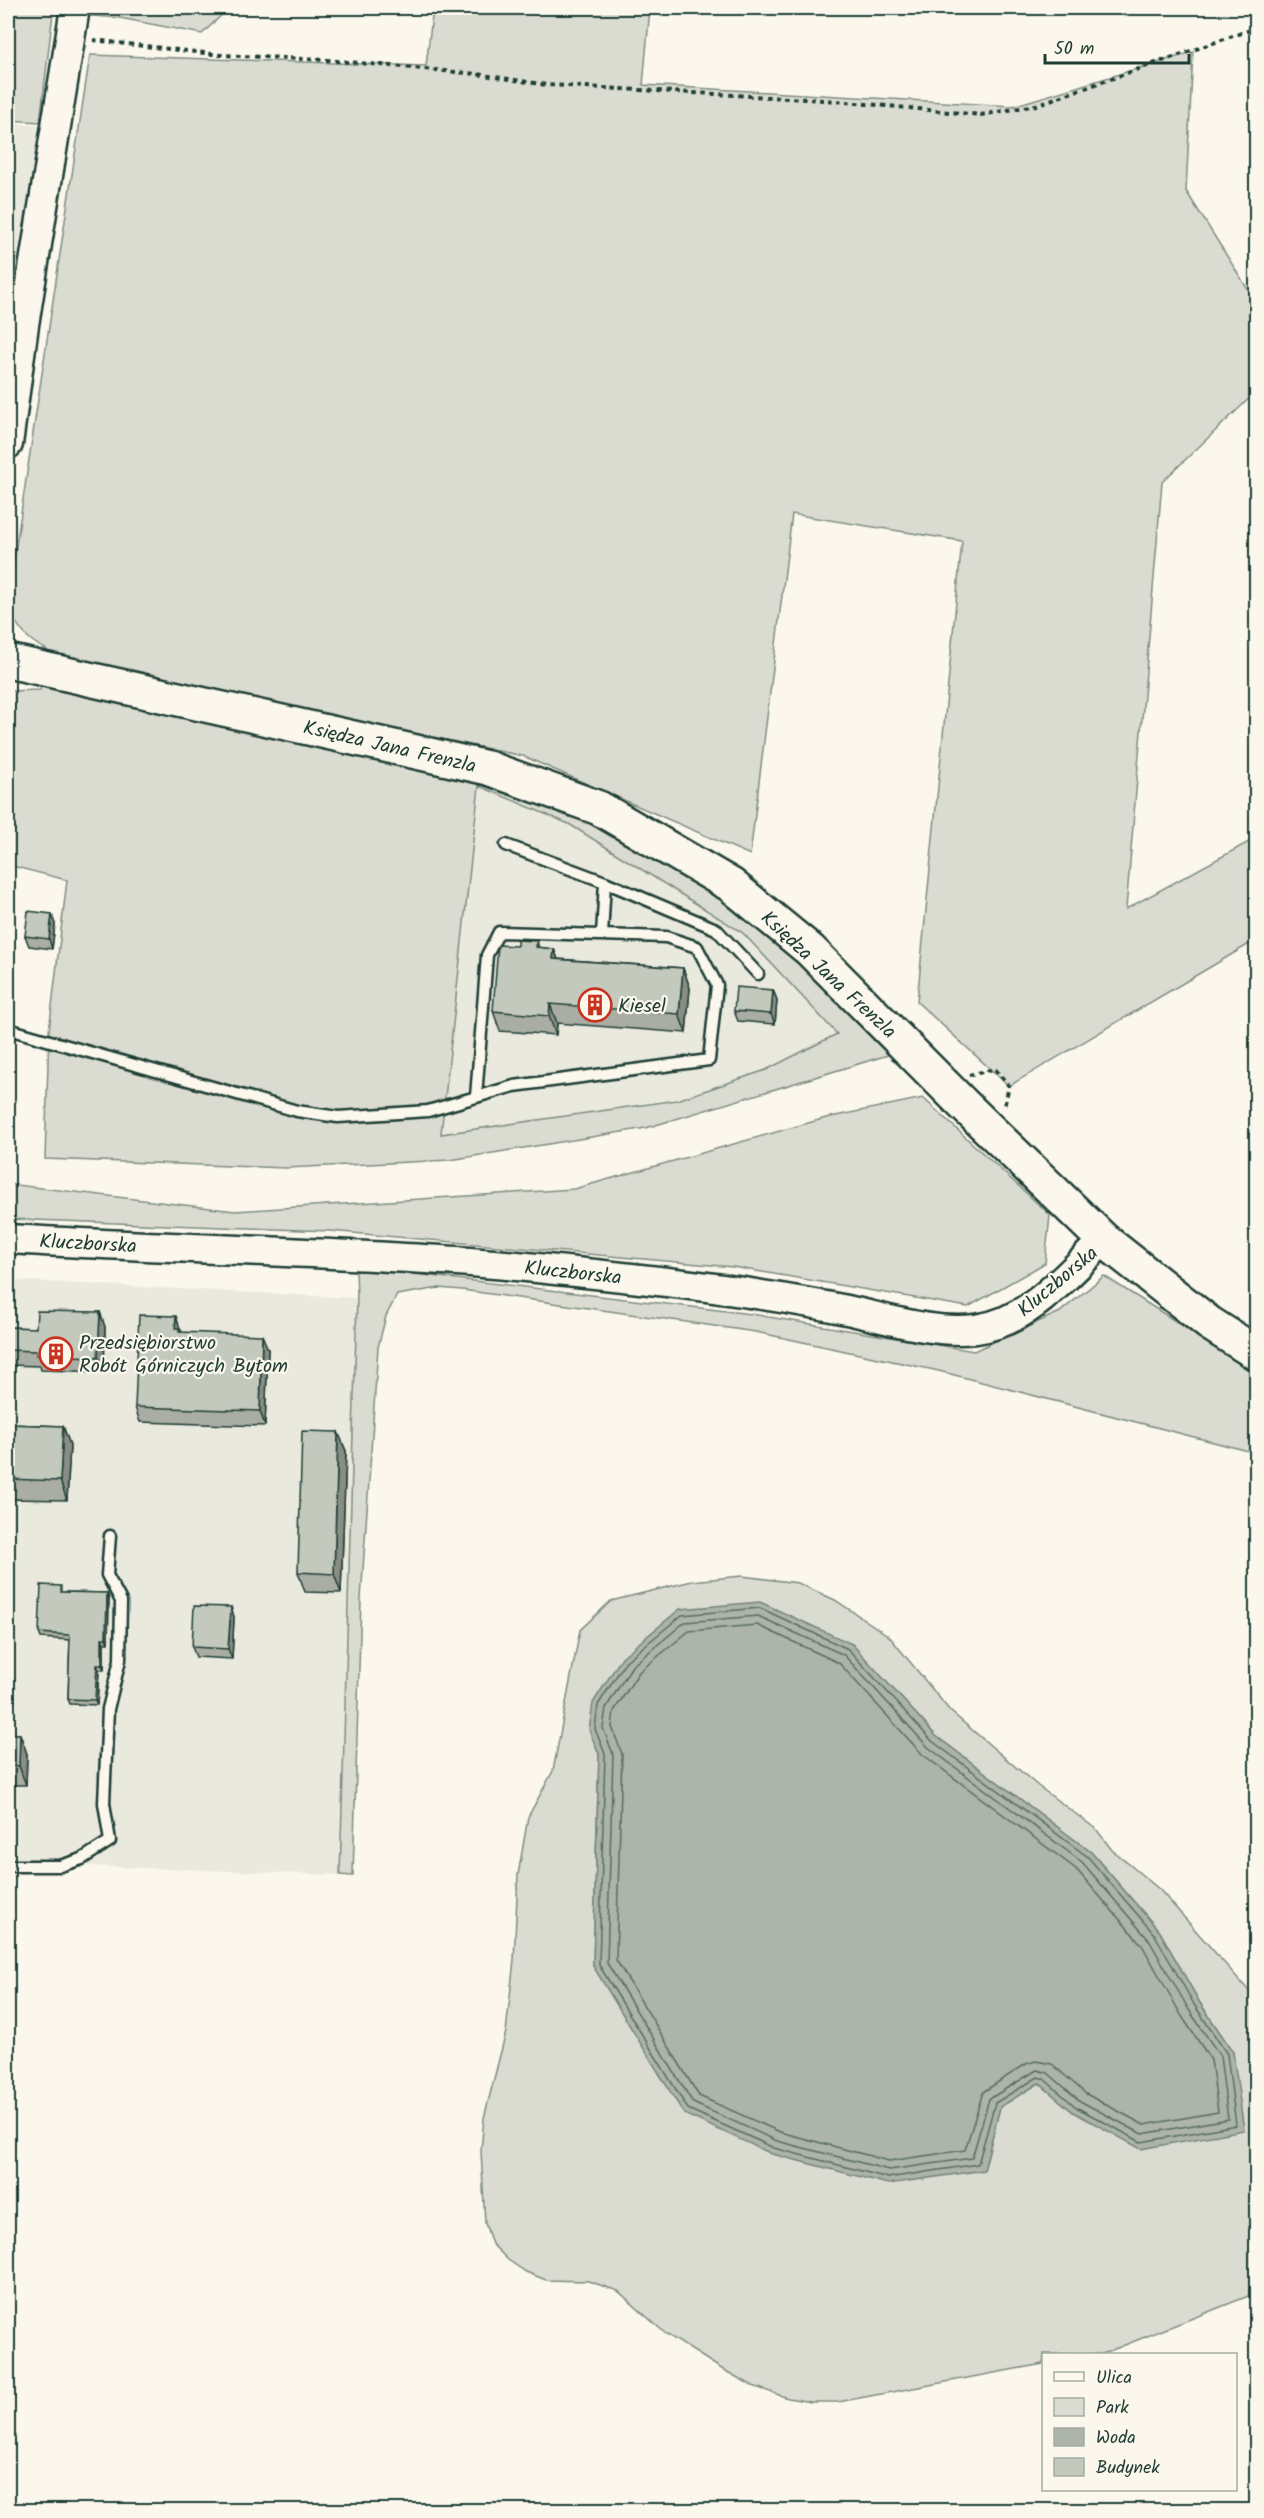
<svg xmlns="http://www.w3.org/2000/svg" width="1264" height="2518" font-family="Kalam,sans-serif">
	<style>
		.built { fill: #eae9de }
		.green { fill: #dbdcd1; stroke: #7d8c82; stroke-width: 1.5; fill-rule: evenodd }
		.water { fill: #adb4aa; stroke: #74847b; stroke-width: 1.5 }
		.lines { fill: none; stroke-linecap: round; stroke-linejoin: round }
		.shore { stroke: #586d63; stroke-width: 1.5 }
		.lane-casing { stroke: #1f3d34; stroke-width: 15 }
		.secondary-casing { stroke: #1f3d34; stroke-width: 33 }
		.primary-casing { stroke: #1f3d34; stroke-width: 38 }
		.path { stroke: #1f3d34; stroke-width: 4; stroke-dasharray: 4.5 4.5; stroke-linecap: butt }
		.lane { stroke: #fbf7ec; stroke-width: 10 }
		.secondary { stroke: #fbf7ec; stroke-width: 28 }
		.primary { stroke: #fbf7ec; stroke-width: 33 }
		.wall { fill: #a9ada3; stroke: #1f3d34; stroke-width: 1.5 }
		.shaded-wall { fill: #898d85; stroke: #1f3d34; stroke-width: 1.5 }
		.building { fill: #c4c9be; stroke: #1f3d34; stroke-width: 1.5 }
		.labels { text-anchor: middle; stroke-width: 4.5; stroke-linejoin: round; paint-order: stroke }
		.street-label { font-size: 20px; fill: #1f3d34; stroke: #fbf7ec }
		.poi-label { font-size: 20px; fill: #1f3d34; stroke: #fbf7ec; text-anchor: start }
	</style>
	<rect width="100%" height="100%" fill="#fbf7ec"/>
	<filter id="ink" filterUnits="userSpaceOnUse"><feTurbulence type="fractalNoise" baseFrequency=".0167" numOctaves="2"/><feDisplacementMap in="SourceGraphic" scale="12" xChannelSelector="R" yChannelSelector="G"/><feConvolveMatrix kernelMatrix="1 2 1 2 8 2 1 2 1" color-interpolation-filters="sRGB"/></filter>
	<g filter="url(#ink)">
		<!-- built -->
		<path class="built" d="M8,123l31,3 -31,224z
			M479,786l90,38 174,109 95,101 -72,36 -89,30 -236,34z
			M8,1280l349,18 -17,577 -250,-9 -82,-8z"/>
		<!-- green -->
		<path class="green" d="M8,8h221l-27,26 -82,-16 -67,-5 -13,109 -32,-2z
			M433,8h217l-7,77 370,21 180,-54 -7,139 68,108 1,94 -93,89 -36,427 130,-71v102l-247,146 -92,-84 45,-461 -170,-27 -42,341 -227,-99 -477,-100 1,-6c-23,-11 -34,-27 -39,-51l82,-544 336,11z
			M42,682l439,97 97,32 84,48 92,64 109,97 25,35 -242,73 -196,32 -164,8 -241,-9 4,-128 18,-151 -59,-15v-174l32,-1zM479,786l90,38 174,109 94,101 -71,36 -89,30 -236,34z
			M923,1098l127,117 -5,48 -77,44 -235,-40 -403,-36 -322,-12v-35l227,27 339,-22 252,-71z
			M356,1267l395,47 223,37 86,-39 44,-36 152,96v81l-317,-82 -183,-39 -294,-42 -23,-2 -42,7 -11,21 -8,31 -17,252 -8,277 -13,-1 17,-577z
			M742,1576l56,7 37,17 54,36 61,75 88,75 58,43 16,21 48,40 96,109v294l-154,61h-58l-1,10 -205,38h-27l-23,-4 -35,-12 -33,-18 -54,-34 -48,-43 -30,-10 -42,-1 -20,-8 -18,-12 -16,-16 -7,-21 -4,-72 3,-33 22,-86 8,-72 4,-85 10,-58 25,-46 27,-141 31,-29 81,-20zM852,1644l84,92 155,116 69,80 40,71 33,49 -160,60 -34,-29 -39,24 -16,63 -391,-204 6,-212z"/>
		<!-- water -->
		<path class="water" d="M760,1602l92,42 84,92 155,116 69,80 40,71 33,49 11,78 -103,19 -68,-37 -34,-29 -39,24 -16,63 -96,14 -116,-30 -88,-40 -91,-148 6,-212 -10,-24 4,-27 29,-46 58,-48z"/>
		<g class="lines">
			<!-- shore -->
			<path class="shore" d="M760,1608l88,41 84,92 156,116 67,78 40,71 32,48 9,71 -95,17 -65,-35 -32,-28 -6,-2 -43,26 -17,61 -90,14 -114,-30 -86,-39 -89,-144 6,-211 -10,-25 3,-24 28,-44 56,-46z
				M758,1616l86,39 84,92 154,115 67,78 40,70 31,46 8,63 -86,15 -62,-33 -32,-28 -11,-3 -48,29 -17,59 -83,12 -112,-29 -84,-38 -86,-140 6,-209 -10,-26 3,-20 26,-42 53,-44z
				M757,1625l82,38 83,91 154,115 66,76 39,70 30,45 7,52 -74,13 -58,-31 -34,-30 -16,-3 -10,3 -43,28 -18,58 -76,11 -109,-29 -81,-36 -83,-136 6,-206 -10,-27 2,-16 25,-39 50,-41z"/>
			<defs>
				<path id="lane" d="M506,845l99,37 111,47 42,45
					M602,935l3,-53
					M8,1029l289,82 41,6 90,-6 86,-25 195,-26 8,-75 -20,-38 -31,-10 -167,-5 -12,23 -11,142
					M8,1866h52l22,-7 28,-18 -6,-38 4,-94 12,-49 1,-59 -14,-26 3,-39"/>
				<path id="secondary" d="M8,444l16,-119 51,-317
					M8,1239c149,9 299,12 449,22 70,5 140,13 210,21 60,7 120,16 180,28 42,9 86,24 129,19 54,-7 90,-54 128,-89"/>
				<path id="primary" d="M8,661l480,107 111,40 132,77 79,65 153,154 141,136 105,83 47,30"/>
			</defs>
			<!-- lane casing -->
			<use href="#lane" class="lane-casing"/>
			<!-- secondary casing -->
			<use href="#secondary" class="secondary-casing"/>
			<!-- primary casing -->
			<use href="#primary" class="primary-casing"/>
			<!-- path -->
			<path class="path" d="M93,40l128,15 106,5 150,14 70,11 278,15 156,15 55,-10 220,-77
				M969,1075l26,-6 14,17 -5,21"/>
			<!-- lane -->
			<use href="#lane" class="lane"/>
			<!-- secondary -->
			<use href="#secondary" class="secondary"/>
			<!-- primary -->
			<use href="#primary" class="primary"/>
		</g>
		<!-- wall -->
		<path class="wall" d="M55,924l-3,25 -23,-3 -4,-10z
			M537,941l2,7 15,1 4,10 125,9 7,20 -4,45 -129,-10 -1,12 -56,-4 -7,-20 24,-65z
			M773,990l4,10 -2,24 -37,-3 -4,-10z
			M100,1312l5,15 -1,45 -63,-2 -1,-4 -32,-1v-38l28,1z
			M181,1331v1l87,17 -3,77 -125,-4 -5,-15z
			M8,1424l55,2 7,19 -3,55 -56,-1 -3,73z
			M338,1432l8,19 -5,142 -36,-1 -7,-20z
			M63,1592l44,1 2,5 -1,45h-4v27h-5l-2,35 -27,-1 -2,-5 2,-59 -29,-2 -2,-5z
			M231,1607l3,10 -2,42 -36,-2 -4,-10z
			M8,1734h12l7,20 -1,31h-18z"/>
		<!-- shaded-wall -->
		<path class="shaded-wall" d="M52,914l3,10 -3,25 -3,-10z
			M554,949l7,19 -8,-9z
			M683,968l7,20 -4,45 -7,-19z
			M773,990l4,10 -2,24 -4,-10z
			M550,1004l7,19 -1,12 -7,-19z
			M8,1084l2,9 -2,25z
			M100,1312l5,15 -1,45 -6,-15z
			M176,1316l5,15 3,12 -9,-15z
			M262,1335l6,14 -3,77 -5,-15z
			M63,1426l7,19 -3,55 -7,-19z
			M338,1432l8,19 -5,142 -7,-19z
			M8,1488l3,11 -3,73z
			M107,1593l2,5 -1,45 -2,-5z
			M231,1607l3,10 -2,42 -4,-10z
			M102,1638l2,5v27l-2,-5z
			M97,1665l2,5 -2,35 -2,-5z
			M20,1734l7,20 -1,31 -7,-19z"/>
		<!-- building -->
		<path class="building" d="M28,911l24,3 -3,25 -24,-3z
			M517,940l20,1 -1,6 18,2 -1,10 130,9 -4,46 -129,-10 -1,12 -56,-5 5,-66 19,1z
			M736,987l37,3 -2,24 -37,-3z
			M37,1311l63,1 -2,45 -62,-2v-4l-28,-1v-23l28,1z
			M139,1315l37,1 -1,12h4v4l83,3 -2,76 -125,-4z
			M8,1424l55,2 -3,55 -52,-2z
			M302,1431l36,1 -4,142 -36,-2z
			M41,1585l20,1v6l46,1 -1,45h-4v27h-5l-2,35 -27,-1 2,-62 -1,-2 -30,-2z
			M194,1606l37,1 -3,42 -36,-2z
			M8,1734h12l-1,32 -11,-1z"/>
	</g>
	<!-- icons -->
	<defs>
		<symbol id="building-ring" viewBox="-11 -11 22 22"><circle r="9.5" fill="#fbf7ec" stroke="#c8321e" stroke-width="1.5"/><path d="M-4-6H4V6H1V3H-1V6H-4ZM-2.5-4.3h1.7v1.8h-1.7ZM.8-4.3h1.7v1.8H.8ZM-2.5-1h1.7V.8h-1.7ZM.8-1h1.7V.8H.8Z" fill="#c8321e"/></symbol>
	</defs>
	<g fill-rule="evenodd">
		<use href="#building-ring" x="576" y="986" width="38" height="38"/>
		<use href="#building-ring" x="37" y="1335" width="38" height="38"/>
	</g>
	<g class="labels">
		<!-- street labels -->
		<g class="street-label">
			<text transform="translate(390 746) rotate(13)" y="7">Księdza Jana Frenzla</text>
			<text transform="translate(829 974) rotate(43)" y="7">Księdza Jana Frenzla</text>
			<text transform="translate(88 1243) rotate(3)" y="7">Kluczborska</text>
			<text transform="translate(573 1272) rotate(6)" y="7">Kluczborska</text>
			<text transform="translate(1057 1281) rotate(-40)" y="7">Kluczborska</text>
		</g>
		<!-- poi labels -->
		<g class="poi-label">
			<text x="618" y="1012">Kiesel</text>
			<text x="79" y="1349">Przedsiębiorstwo<tspan x="79" dy="23">Robót Górniczych Bytom</tspan></text>
		</g>
	</g>
	<!-- margin -->
	<rect width="1264" height="2518" fill="none" stroke="#fbf7ec" stroke-width="30"/>
	<rect x="15" y="15" width="1234" height="2488" fill="none" stroke="#1f3d34" stroke-width="2" filter="url(#ink)"/>
	<!-- legend -->
	<rect x="1042" y="2353" width="195" height="138" fill="#fbf7ec" stroke="#a3ada2" stroke-width="1.5"/>
	<rect x="1054" y="2372" width="30" height="9" fill="#fbf7ec" stroke="#a3ada2" stroke-width="1.5"/>
	<text x="1096" y="2383" font-size="18" fill="#1f3d34">Ulica</text>
	<rect x="1054" y="2398" width="30" height="18" fill="#dbdcd1" stroke="#a3ada2" stroke-width="1.5"/>
	<text x="1096" y="2413" font-size="18" fill="#1f3d34">Park</text>
	<rect x="1054" y="2428" width="30" height="18" fill="#adb4aa" stroke="#a3ada2" stroke-width="1.5"/>
	<text x="1096" y="2443" font-size="18" fill="#1f3d34">Woda</text>
	<rect x="1054" y="2458" width="30" height="18" fill="#c4c9be" stroke="#a3ada2" stroke-width="1.5"/>
	<text x="1096" y="2473" font-size="18" fill="#1f3d34">Budynek</text>
	<!-- scale -->
	<path d="M1045 54v9h144v-9" fill="none" stroke="#1f3d34" stroke-width="3"/>
	<text x="1054" y="54" font-size="18" fill="#1f3d34" stroke="#fbf7ec" stroke-width="4.5" paint-order="stroke">50 m</text>
</svg>
